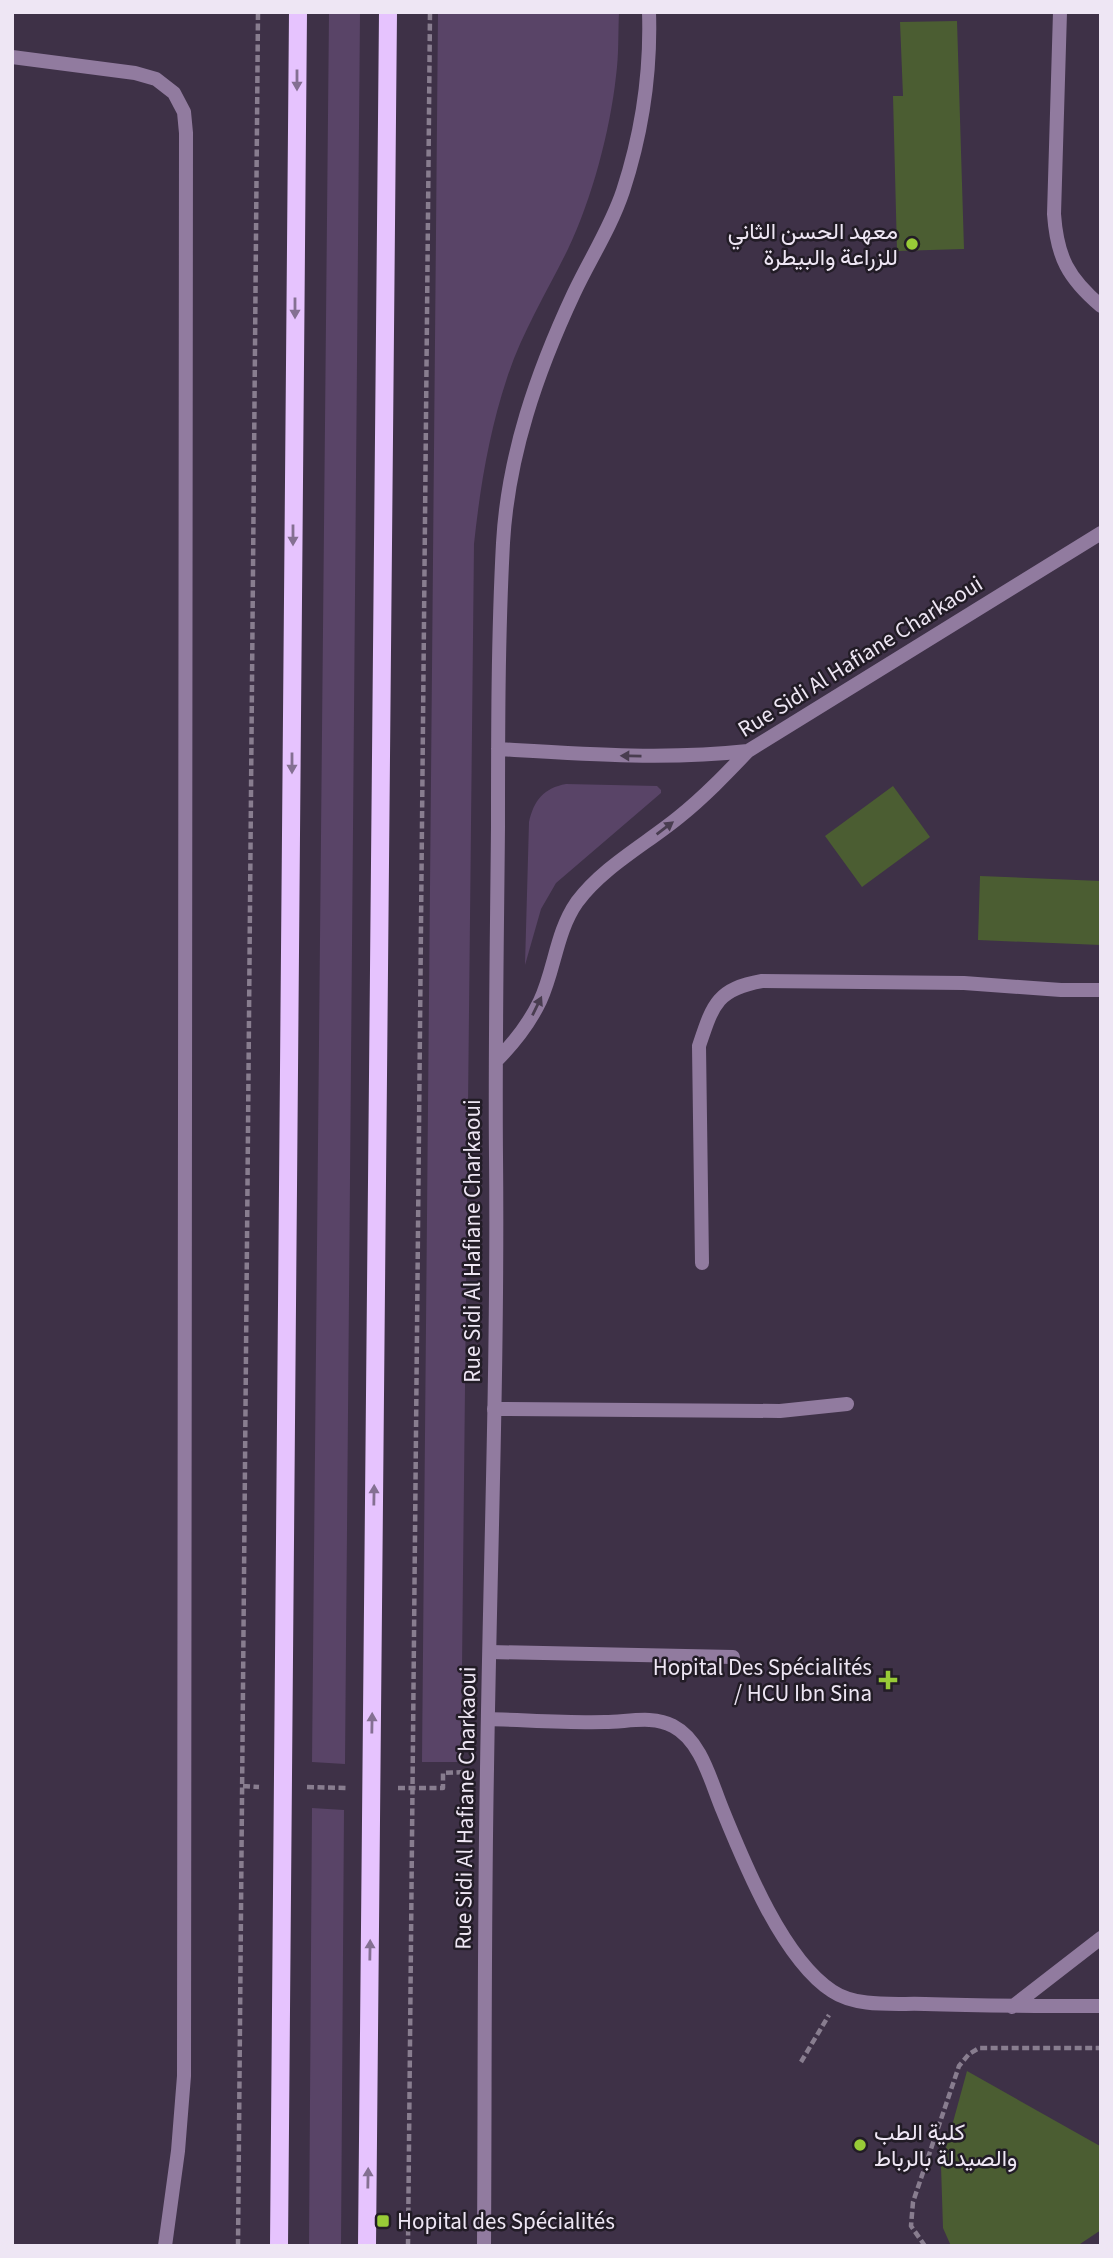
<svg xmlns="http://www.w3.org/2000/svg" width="1113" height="2258" font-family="'Source Sans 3',Vazirmatn,sans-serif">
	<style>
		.green { fill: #594467 }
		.building { fill: #4b5d32 }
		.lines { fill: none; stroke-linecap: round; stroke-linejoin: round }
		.path { stroke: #887d8f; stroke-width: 4.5; stroke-dasharray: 7 3.5; stroke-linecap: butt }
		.lane { stroke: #917b9f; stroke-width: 14 }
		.street { stroke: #917b9f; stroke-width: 14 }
		.primary { stroke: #e6c3fe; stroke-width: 18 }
		.oneway { fill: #847092 }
		.oneway2 { fill: #493d50 }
		.poi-dot { fill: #98cb37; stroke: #221c26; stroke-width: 2.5 }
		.labels { text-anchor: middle; stroke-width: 5; stroke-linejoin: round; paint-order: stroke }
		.poi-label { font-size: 23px; fill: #eee6f4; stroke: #221c26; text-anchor: end }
		.street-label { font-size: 23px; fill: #eee6f4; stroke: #221c26 }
	</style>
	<rect width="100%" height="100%" fill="#3e3147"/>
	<!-- green -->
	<path class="green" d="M329,12h31l-15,1752 -33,-2z
		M438,12h181c-1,21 0,43 -3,64 -6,55 -24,123 -48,173 -21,43 -46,83 -61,129 -18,54 -27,110 -33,166l-13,1218h-39z
		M566,784l91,2 4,4v3l-105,90 -15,26 -16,56 4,-143c5,-22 15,-34 37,-38z
		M312,1808l32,2 -3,436h-32z"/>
	<!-- building -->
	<path class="building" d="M957,21l7,228 -67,2 -4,-155h10l-3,-74z
		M893,786l37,51 -68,50 -37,-51z
		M980,876l121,5v64l-123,-5z
		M967,2071l133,75 1,84 -24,16h-126l-8,-18 -2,-62z"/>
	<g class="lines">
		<!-- path -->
		<path class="path" d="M243,1786l16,1
			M307,1787l40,1
			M398,1788h45v-15l22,-1
			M801,2062l28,-47
			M238,2246l20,-2234
			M408,2246l22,-2234
			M925,2246l-14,-20 2,-24 46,-136 10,-12 10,-6h122"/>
		<!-- lane -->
		<path class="lane" d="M1060,12l-6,202c3,43 14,64 47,92
			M12,57l123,16 21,6 18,14 10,19 2,21 -2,1943 -6,75 -13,95
			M702,1263l-3,-217c14,-42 18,-57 63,-65l202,2 97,7h40
			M494,1409l286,2 67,-7
			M490,1652l243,5
			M488,1719c39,1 78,4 117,3 22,0 48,-7 68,4 29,15 38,57 50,85 22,54 60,148 109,180 25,17 64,12 93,13 59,2 117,2 176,2
			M1012,2007l89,-69"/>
		<!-- street -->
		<path class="street" d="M498,749c84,5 167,11 250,2
			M496,1061c18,-18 33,-37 44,-60 15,-32 16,-69 37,-99 26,-35 69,-58 102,-85 25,-20 47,-43 69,-66l353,-218
			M484,2246c1,-159 0,-318 3,-477 3,-204 11,-409 9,-613 -1,-110 1,-220 2,-329 0,-95 0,-190 5,-284 5,-88 34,-171 71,-250 16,-34 37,-66 49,-102 19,-58 28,-118 26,-179"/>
		<!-- primary -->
		<path class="primary" d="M279,2246l19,-2234
			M367,2246l21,-2234"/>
	</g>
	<!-- one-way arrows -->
	<defs><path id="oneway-solid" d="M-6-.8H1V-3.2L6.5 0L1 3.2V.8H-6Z" transform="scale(1.75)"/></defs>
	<g class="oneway">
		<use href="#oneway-solid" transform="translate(297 80) rotate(90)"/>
		<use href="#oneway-solid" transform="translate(295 308) rotate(90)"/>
		<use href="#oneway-solid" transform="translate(293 535) rotate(90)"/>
		<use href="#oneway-solid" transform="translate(292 763) rotate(90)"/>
		<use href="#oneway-solid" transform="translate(374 1495) rotate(-89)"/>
		<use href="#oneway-solid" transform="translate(372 1723) rotate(-89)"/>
		<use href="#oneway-solid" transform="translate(370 1950) rotate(-89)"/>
		<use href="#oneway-solid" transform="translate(368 2178) rotate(-89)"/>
	</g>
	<g class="oneway2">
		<use href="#oneway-solid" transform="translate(631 756) rotate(-179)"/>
		<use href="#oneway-solid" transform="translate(665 828) rotate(-37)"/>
		<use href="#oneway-solid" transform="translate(537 1006) rotate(-64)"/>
	</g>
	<!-- markers -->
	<g class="poi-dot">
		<circle cx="912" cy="244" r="7"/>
		<path d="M884.5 1669.5h7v7h7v7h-7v7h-7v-7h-7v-7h7z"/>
		<circle cx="860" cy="2145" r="7"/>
		<rect x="376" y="2214" width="14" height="14" rx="3.5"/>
	</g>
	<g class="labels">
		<!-- poi labels -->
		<g class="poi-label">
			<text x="898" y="239">معهد الحسن الثاني<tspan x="898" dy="26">للزراعة والبيطرة</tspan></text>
			<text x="872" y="1675">Hopital Des Spécialités<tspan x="872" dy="26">/ HCU Ibn Sina</tspan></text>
			<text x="874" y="2140" text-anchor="start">كلية الطب<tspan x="874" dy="26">والصيدلة بالرباط</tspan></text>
			<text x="397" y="2229" text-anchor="start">Hopital des Spécialités</text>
		</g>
		<!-- street labels -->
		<g class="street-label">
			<text transform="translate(860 656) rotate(-32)" y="8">Rue Sidi Al Hafiane Charkaoui</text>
			<text transform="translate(472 1241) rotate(-90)" y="8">Rue Sidi Al Hafiane Charkaoui</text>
			<text transform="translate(465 1808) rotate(-89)" y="8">Rue Sidi Al Hafiane Charkaoui</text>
		</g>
	</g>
	<!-- border -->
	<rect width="1113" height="2258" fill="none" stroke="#eee6f4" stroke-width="28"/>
</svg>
